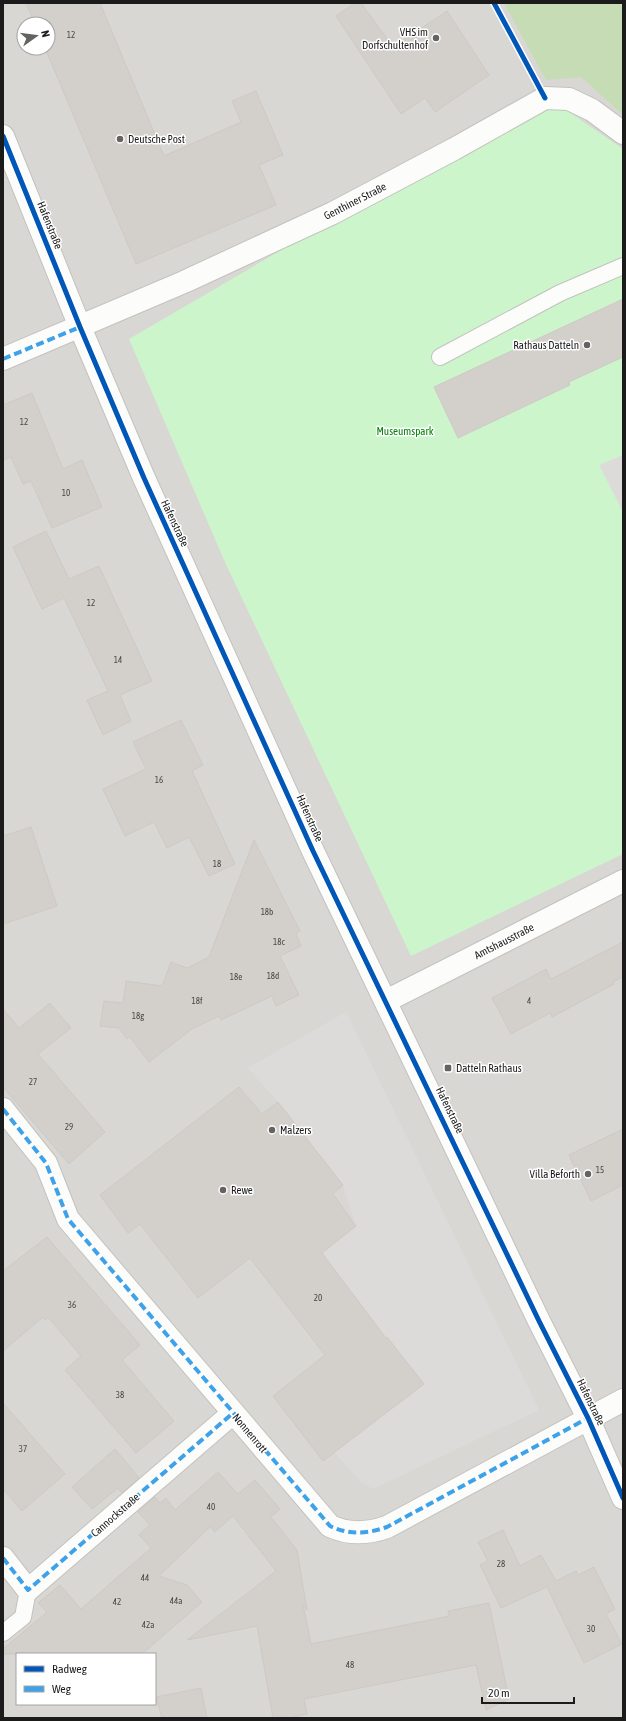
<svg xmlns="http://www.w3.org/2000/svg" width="626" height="1721" font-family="'Asap Condensed',sans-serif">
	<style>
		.residential { fill: #d9d7d4; fill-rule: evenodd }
		.forest { fill: #c5dcb5 }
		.park { fill: #cdf5cb }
		.parking { fill: #dcdbd9 }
		.building { fill: #d3cfcb; stroke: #cec9c4 }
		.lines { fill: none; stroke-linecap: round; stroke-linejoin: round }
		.service-casing { stroke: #c2c2bf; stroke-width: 18 }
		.minor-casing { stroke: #c2c2bf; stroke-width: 24 }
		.service { stroke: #fcfcfb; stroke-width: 16 }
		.minor { stroke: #fcfcfb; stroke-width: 22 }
		.quiet { stroke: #3da2ea; stroke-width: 4; stroke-dasharray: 8 4; stroke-linecap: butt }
		.cycleway-casing { stroke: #fff; stroke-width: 8 }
		.cycleway { stroke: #0057b8; stroke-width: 5 }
		.poi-dot { fill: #636361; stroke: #fff; stroke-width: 1.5 }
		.labels { text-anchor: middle; stroke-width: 3; stroke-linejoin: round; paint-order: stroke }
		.number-label { font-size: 9px; fill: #4a4948 }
		.poi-label { font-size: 11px; fill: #1b1b1b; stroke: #fff; text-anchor: start }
		.street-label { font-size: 11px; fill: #1b1b1b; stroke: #fff }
		.park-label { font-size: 11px; fill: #018207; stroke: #fff }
	</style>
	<rect width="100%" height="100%" fill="#eae8e2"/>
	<!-- residential -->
	<path class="residential" d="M3,3h620v1715h-620zM24,24h24v24h-24zM17,1654h138v50h-138z"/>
	<!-- forest -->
	<path class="forest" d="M504,3h119v112l-42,-38 -35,3z"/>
	<!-- park -->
	<path class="park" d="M536,106l30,4 57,39v705l-212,102 -187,-396 -95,-221 379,-221z"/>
	<!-- parking -->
	<path class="parking" d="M623,455v57l-24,-47z
		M346,1012l193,398 -166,79 -13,-8 -26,-29 89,-68 -35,-46h-2l-64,-85 34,-27 -13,-41 -65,-83 -30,-34z"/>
	<!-- building -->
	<path class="building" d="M26,3h74l64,153 77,-34 -9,-21 24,-10 27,64 -24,10 17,40 -140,59 -91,-216h3v-24h-13z
		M355,3h6l32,44 54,-36 42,64 -54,37 -10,-14 -24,16 -65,-98z
		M623,299v58l-54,25 1,3 -112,53 -24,-51z
		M32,393l31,76 19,-9 20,47 -50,21 -21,-47 -8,3 -12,-27 -8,3v-55z
		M46,531l23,48 30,-13 53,115 -32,14 11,26 -28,14 -16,-35 21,-9 -44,-93 -22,11 -29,-62z
		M181,720l22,45 -11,6 43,93 -26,12 -20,-39 -22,11 -13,-26 -29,14 -22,-47 43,-20 -13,-27z
		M31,827l26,79 -54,18v-88z
		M254,840l46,91 -4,3 5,12 -21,10 19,39 -23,11 -4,-10 -51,24 -2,-4 -27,13 -43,33 -19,-25 -3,2 -8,-11 -19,-2 4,-25 19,2 3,-22 36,5 9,-24 16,6 22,-11z
		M623,942v35l-10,5 1,2 -62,33 -2,-4 -39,21 -19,-36 54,-29 5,10z
		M50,1003l21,25 -33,26 67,78 -36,32 -66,-77v-78l16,19z
		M239,1087l23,27 16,-12 65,83 -10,9 23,32 -34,27 64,85 1,-1 37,47 -101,77 -50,-65 52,-41 -75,-97 -52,40 -58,-74 -12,9 -28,-38z
		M623,1129v56l-32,16 -22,-46z
		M47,1237l93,108 -18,15 52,61 -38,32 -71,-83 16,-14 -33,-39 -3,3 -2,-3 -40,34v-80z
		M3,1403l62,71 -43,37 -19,-22z
		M115,1449l24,29 -17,15 -4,-5 -26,21 -20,-22z
		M218,1472l20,22 17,-14 25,29 -9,8 26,33 10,60 -4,-5 8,39 138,-28 -1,-5 41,-8 20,96 -23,11 -10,-45 -172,34 3,15 -18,4h-16l-16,-92 -70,14 89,-69 -43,-55 -18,16 -5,-5 -51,49 28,9 15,17 -60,52h-139v-5l44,-37 -9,-9 22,-18 21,24 70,-61 -12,-13 11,-10 -12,-13 17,-15 5,6 6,-5 9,12z
		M503,1530l17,36 21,-11 15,26 20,-10 2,4 16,-8 21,42 -9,5 16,30 -38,19 -37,-76 -46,21 -21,-43 8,-4 -10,-19z
		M201,1688l6,30h-45l-6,-21z"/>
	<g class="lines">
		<defs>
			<path id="service" d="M440,357l120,-64 63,-27
				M3,1633l20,-16 5,-27"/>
			<path id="minor" d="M3,136l77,191 64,151 169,373 226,470 49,97 35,80
				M3,359l181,-77 149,-69 121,-64 91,-51 24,1 23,11 31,23
				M386,1001l237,-120
				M3,1109l43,54 22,56 262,307c19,9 37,8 57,1l236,-127
				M3,1558l25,32 205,-177"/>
		</defs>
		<!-- service casing -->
		<use href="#service" class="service-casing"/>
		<!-- minor casing -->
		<use href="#minor" class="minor-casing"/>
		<!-- service -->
		<use href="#service" class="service"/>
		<!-- minor -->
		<use href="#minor" class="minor"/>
		<!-- quiet -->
		<path class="quiet" d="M3,359l77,-32
			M3,1109l43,54 22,56 262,307c19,9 37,8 57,1l201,-109
			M3,1558l25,32 205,-177"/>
		<defs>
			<path id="cycleway" d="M494,3l51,95
				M3,136l77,191 64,151 169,373 226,470 49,97 35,80"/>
		</defs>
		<!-- cycleway casing -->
		<use href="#cycleway" class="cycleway-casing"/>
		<!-- cycleway -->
		<use href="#cycleway" class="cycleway"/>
	</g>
	<!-- markers -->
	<g class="poi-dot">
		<circle cx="436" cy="38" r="4"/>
		<circle cx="120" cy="139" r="4"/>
		<circle cx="587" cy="345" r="4"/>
		<rect x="444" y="1064" width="8" height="8" rx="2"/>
		<circle cx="272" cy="1130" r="4"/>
		<circle cx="588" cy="1174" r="4"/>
		<circle cx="223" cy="1190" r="4"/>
	</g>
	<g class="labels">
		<!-- number labels -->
		<g class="number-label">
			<text x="71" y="38">12</text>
			<text x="24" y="425">12</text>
			<text x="66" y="496">10</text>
			<text x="91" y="606">12</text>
			<text x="118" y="663">14</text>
			<text x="159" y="783">16</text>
			<text x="217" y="867">18</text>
			<text x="267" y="915">18b</text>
			<text x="279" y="945">18c</text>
			<text x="273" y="979">18d</text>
			<text x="236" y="980">18e</text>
			<text x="197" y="1004">18f</text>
			<text x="529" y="1004">4</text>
			<text x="138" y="1019">18g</text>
			<text x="33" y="1085">27</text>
			<text x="69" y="1130">29</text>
			<text x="600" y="1173">15</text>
			<text x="318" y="1301">20</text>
			<text x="72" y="1308">36</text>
			<text x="120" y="1398">38</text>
			<text x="23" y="1452">37</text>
			<text x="211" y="1510">40</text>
			<text x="501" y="1567">28</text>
			<text x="145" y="1581">44</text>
			<text x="176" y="1604">44a</text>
			<text x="117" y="1605">42</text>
			<text x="148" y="1628">42a</text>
			<text x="591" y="1632">30</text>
			<text x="350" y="1668">48</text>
		</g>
		<!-- poi labels -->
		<g class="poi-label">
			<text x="428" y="36" text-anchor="end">VHS im<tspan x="428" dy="13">Dorfschultenhof</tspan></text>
			<text x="128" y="143">Deutsche Post</text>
			<text x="579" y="349" text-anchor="end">Rathaus Datteln</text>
			<text x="456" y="1072">Datteln Rathaus</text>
			<text x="280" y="1134">Malzers</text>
			<text x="580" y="1178" text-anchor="end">Villa Beforth</text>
			<text x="231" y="1194">Rewe</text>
		</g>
		<!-- street labels -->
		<g class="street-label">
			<text transform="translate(355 201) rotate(-27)" y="4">Genthiner Straße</text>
			<text transform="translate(50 225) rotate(68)" y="4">Hafenstraße</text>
			<text transform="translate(175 523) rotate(65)" y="4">Hafenstraße</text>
			<text transform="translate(310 818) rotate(66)" y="4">Hafenstraße</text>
			<text transform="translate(504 941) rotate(-27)" y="4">Amtshausstraße</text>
			<text transform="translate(450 1110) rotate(64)" y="4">Hafenstraße</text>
			<text transform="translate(591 1402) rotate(64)" y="4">Hafenstraße</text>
			<text transform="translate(250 1433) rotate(50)" y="4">Nonnenrott</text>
			<text transform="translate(115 1515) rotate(-41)" y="4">Cannockstraße</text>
		</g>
		<!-- park labels -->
		<g class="park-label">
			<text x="405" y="435">Museumspark</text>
		</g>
	</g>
	<!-- border -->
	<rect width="626" height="1721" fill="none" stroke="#1b1b1b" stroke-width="8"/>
	<!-- legend -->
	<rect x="16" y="1653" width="140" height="52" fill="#ffffff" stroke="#a4a4a4"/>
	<rect x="24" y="1666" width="20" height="6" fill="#0057b8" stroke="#a4a4a4"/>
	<text x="52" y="1673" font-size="12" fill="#1b1b1b">Radweg</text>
	<rect x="24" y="1686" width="20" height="6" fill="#3da2ea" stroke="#a4a4a4"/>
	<text x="52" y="1693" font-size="12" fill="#1b1b1b">Weg</text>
	<!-- north arrow -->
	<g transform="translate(36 36) rotate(76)"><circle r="19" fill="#ffffff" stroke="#a4a4a4"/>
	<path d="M0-3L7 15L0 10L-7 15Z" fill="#636361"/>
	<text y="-6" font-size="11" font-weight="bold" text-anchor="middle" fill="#1b1b1b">N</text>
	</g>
	<!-- scale -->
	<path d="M482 1697v6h92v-6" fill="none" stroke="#1b1b1b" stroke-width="2"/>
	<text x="488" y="1697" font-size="12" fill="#1b1b1b" stroke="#ffffff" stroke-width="3" paint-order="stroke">20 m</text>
</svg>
